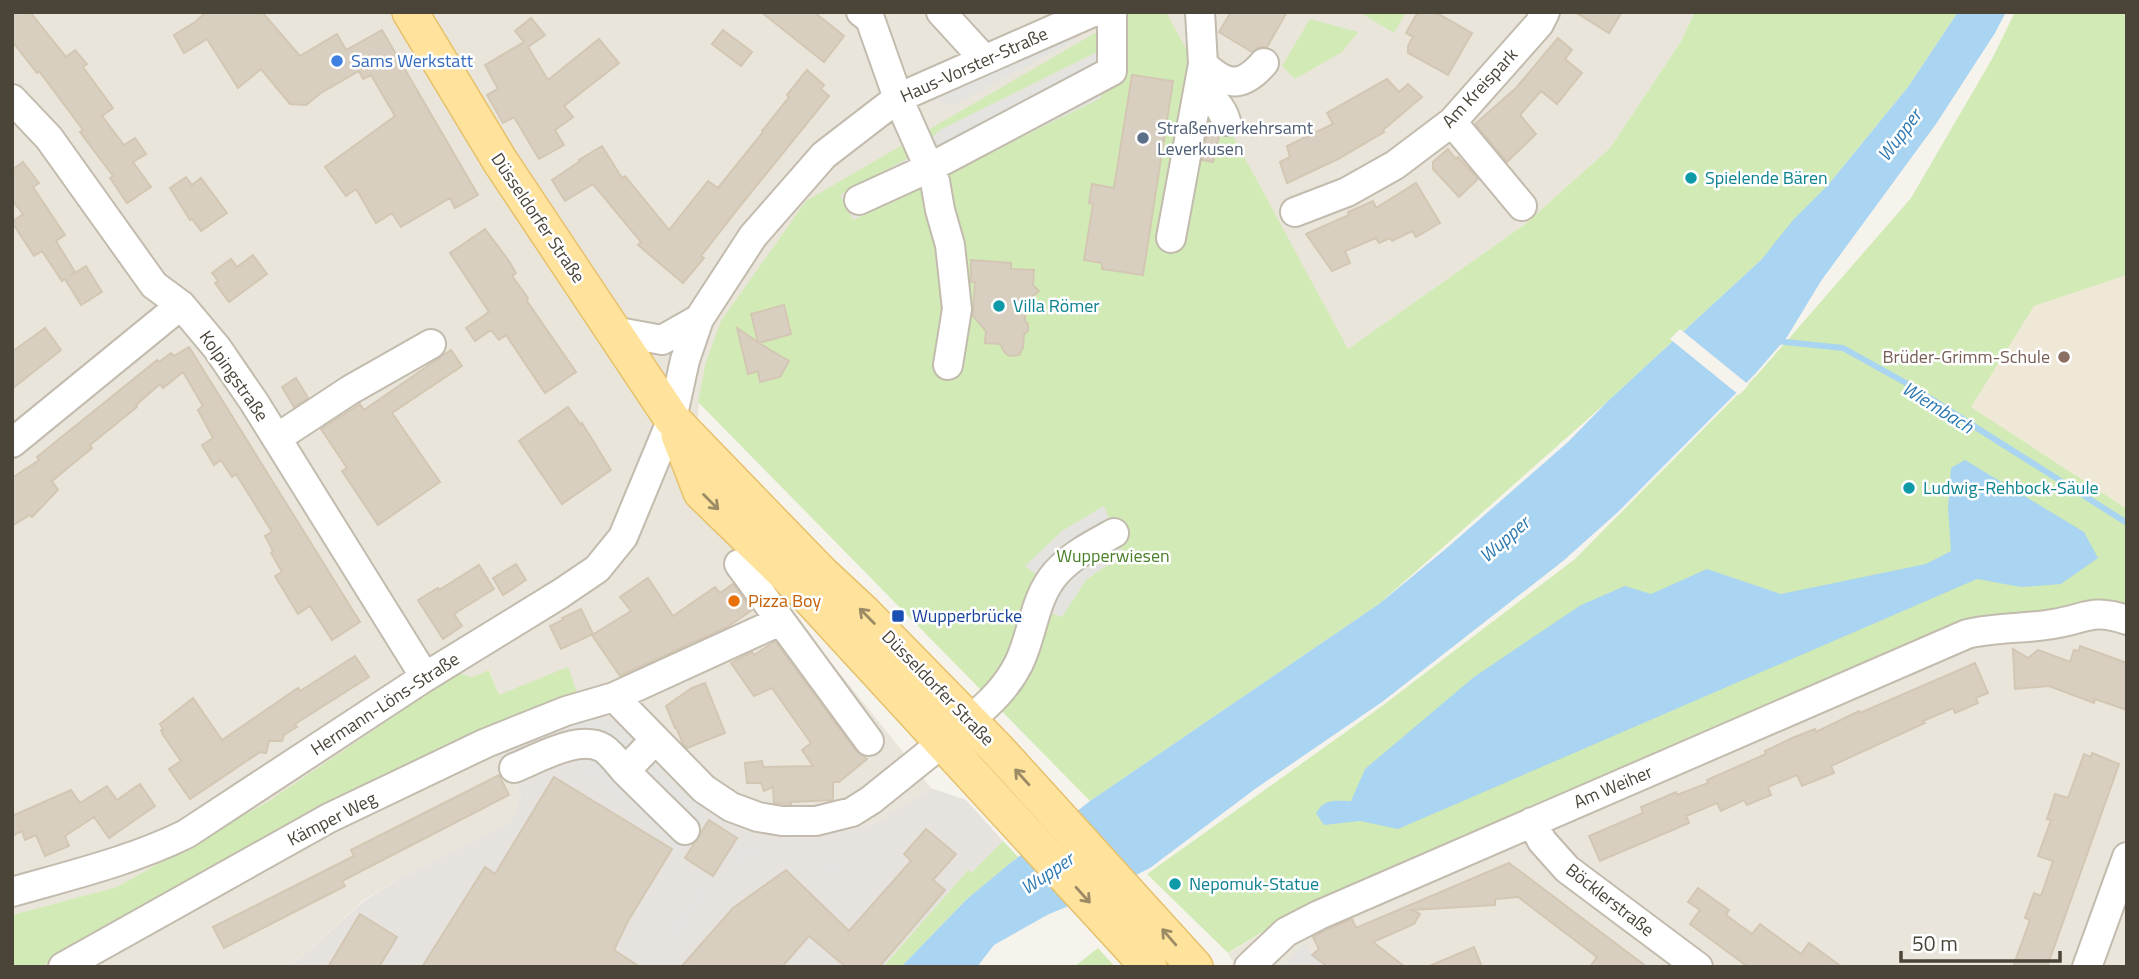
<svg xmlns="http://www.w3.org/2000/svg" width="2139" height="979" font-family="'Titillium Web',sans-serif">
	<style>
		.residential { fill: #eae5da }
		.industrial { fill: #e6e2dd }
		.education { fill: #efe8d6 }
		.green { fill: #d2eab5 }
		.parking { fill: #e5e3e0 }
		.water { fill: #a9d4f2 }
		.pier { fill: #f6f3ec }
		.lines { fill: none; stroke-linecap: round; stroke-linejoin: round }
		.stream { stroke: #a9d4f2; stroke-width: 6 }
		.building { fill: #d8cfc1; stroke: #d3c7b4; stroke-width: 2 }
		.minor-casing { stroke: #c2bbae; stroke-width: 32 }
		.major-casing { stroke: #e6c16a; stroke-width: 38 }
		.minor { stroke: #fff; stroke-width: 28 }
		.major { stroke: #ffe39c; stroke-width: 35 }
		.oneway { stroke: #9c8c66 }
		.shop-dot { fill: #3f7fe0; stroke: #fff; stroke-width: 2.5 }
		.service-dot { fill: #5c6f8a; stroke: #fff; stroke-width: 2.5 }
		.culture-dot { fill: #0f9aa8; stroke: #fff; stroke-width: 2.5 }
		.education-dot { fill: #8d6e63; stroke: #fff; stroke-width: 2.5 }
		.food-dot { fill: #e8710a; stroke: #fff; stroke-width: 2.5 }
		.transit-dot { fill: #1a4fb4; stroke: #fff; stroke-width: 2.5 }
		.labels { text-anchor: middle; stroke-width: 5; stroke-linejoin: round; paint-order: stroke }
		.shop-label { font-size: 18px; fill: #366cbe; stroke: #fff; text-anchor: start }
		.street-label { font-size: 18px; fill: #4b4439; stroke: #fff }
		.service-label { font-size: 18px; fill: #4e5e75; stroke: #fff; text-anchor: start }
		.culture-label { font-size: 18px; fill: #0d838f; stroke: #fff; text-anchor: start }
		.education-label { font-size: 18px; fill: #785e54; stroke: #fff; text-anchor: end }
		.park-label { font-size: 18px; fill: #4a7f2a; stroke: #fff }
		.food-label { font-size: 18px; fill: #c56008; stroke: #fff; text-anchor: start }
		.transit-label { font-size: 18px; fill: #164399; stroke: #fff; text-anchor: start }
		.water-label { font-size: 19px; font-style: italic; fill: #2e7ab2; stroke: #fff }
	</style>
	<rect width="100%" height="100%" fill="#f6f3ec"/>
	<!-- residential -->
	<path class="residential" d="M12,12h1683l-15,31 -70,105 -86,77 -176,124 -649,53 -6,90 199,246 39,50 -56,35 -66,15 -47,-4 -48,-22 -101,-94 -114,29 22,48 -11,28 -113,57 -32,19 -75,68h-249l441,-237 17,-34 -9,-26 -18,7 -203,124 -152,86 -105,28z
		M2094,599l33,4v364h-890l-9,-13 71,-44 676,-291 76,-9z"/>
	<!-- industrial -->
	<path class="industrial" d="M589,713l24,5 101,94 48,22 47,4 66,-15 56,-35 35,12 37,41 -32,32 -4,-2 -84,96h-593l75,-67 32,-20 113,-57 11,-28 -22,-49z"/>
	<!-- education -->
	<path class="education" d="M2127,275v234l-157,-102 64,-101z"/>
	<!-- green -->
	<path class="green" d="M1131,12h35l182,337 176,-124 86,-77 70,-105 15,-31h263l-50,75 -80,98 -66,74 -154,142 -229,203 -289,197 -392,-399 8,-40 15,-41 85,-120z
		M1359,12h47l-12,21z
		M2015,12h112v263l-93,31 -63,101 156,102v94l-33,-4 -43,11 -77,9 -675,291 -71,43 -81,-79 231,-165 197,-150 183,-185 153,-176 81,-139z
		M1310,19l48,13 -16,20 -47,27 -13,-13z
		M568,667l9,26 -95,37 -441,237h-29v-52l105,-28 152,-86 189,-128 14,4 17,-7 10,25z
		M1003,841l15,16 -51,42 -66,68h-18l85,-97 3,3z
		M1098,948l17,19h-41z"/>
	<!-- parking -->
	<path class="parking" d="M1061,33l17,6 -125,66 -21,-6z
		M1105,48l-4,50 -248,122 -13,-25 74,-40 26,-25z
		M1104,506l21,53 -19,7 -20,14 -24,37 -35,-12 13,-28 -15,-11 37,-35z
		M586,717l27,7 62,61 31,27 -30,41 -51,-47 -57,-43 -52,19 -12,-33z
		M753,839l10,15 -28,17 -10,-15z
		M824,853l20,16 -11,13 -19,-16z
		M704,879l8,6 -3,11 -35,48 -12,-8z
		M1304,943l8,12 18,12h-47z"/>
	<!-- water -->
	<path class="water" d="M1958,12h48l-11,21 -59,91 -115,157 -34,56 -32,37 -137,138 -55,49 -181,141 -127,87 -105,79 -51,26 -50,20 -55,31 -17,22h-76l66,-68 41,-34 82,-64 289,-197 69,-57 120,-105 40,-41 154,-142 31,-39 35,-35 80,-98z
		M1965,460l119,72 14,26 -37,26 -40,3 -44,-8 -579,250 -38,-8 -36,4 -8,-12c9,-15 19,-12 35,-12l14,-32 109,-92 107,-72 44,-19 26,8 56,-25 74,25 145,-30 25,-13 -3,-44 3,-39z"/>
	<!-- pier -->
	<path class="pier" d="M1680,329l69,56 -10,10 -69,-56z"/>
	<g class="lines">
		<!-- stream -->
		<path class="stream" d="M1776,341l67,7 63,35 221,140"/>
	</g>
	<!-- building -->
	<path class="building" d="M12,12h18l36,45 9,-7 12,14 -4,3 30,41 -11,8 22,29 11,-7 11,16 -13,8 18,25 -24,16 -17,-25 3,-2 -33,-44 3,-2 -44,-59 -2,2 -25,-32z
		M206,12h56l38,44 37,-22 9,16 36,-20 96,165 -23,13 -5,-10 -49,29 -9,-14 -16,10 -20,-34 -10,7 -21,-29 70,-51 -24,-41 -8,4 -4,-8 -38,22 -15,12 -16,-1 -29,-35 -23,19 -31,-49 -23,14 -10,-18 21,-13z
		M761,12h53l30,24 -20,26z
		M1231,12h56l-20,35h-8l-7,5 -33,-20z
		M1418,12h17l37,21 -24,42 -40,-22v-7l5,-9 -7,-4z
		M1575,12h47l-13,21z
		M531,18l14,17 -17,12 20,33 51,-41 20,24 -55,43 9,11 -18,13 9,15 -25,14 -25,-42 -11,6 -16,-28 11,-6 -13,-24 39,-23 -9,-11z
		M723,30l29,22 -11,14 -29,-22z
		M1558,38l14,12 -7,9 17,14 -25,31 -16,-13 -21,24 16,19 -29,28 -32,-38 41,-36z
		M807,70l17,15 -3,4 8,7 -89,110 -39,50 3,2 -21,25 -45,-38 3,-3 -48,-58 -28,17 -13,-21 28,-19 -1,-1 23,-14 20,32 3,-2 44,54 39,-49 10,7 45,-56 -1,-1 27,-34 -2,-2z
		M1132,75l41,6 -30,194 -41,-6v-6l-18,-3 9,-56 -4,-1 3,-19 22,4z
		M1387,79l12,13 9,-8 14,13 -39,33 1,2 -46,27 -51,24 -7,-21 10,-5 -3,-11 46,-22 -6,-11z
		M1209,123l6,10 4,3 -6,26 -11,-2z
		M1448,149l8,10 2,-2 20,22 -19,18 -26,-28v-7z
		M23,162l16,21 -6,4 32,48 -9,6 19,31 -4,3 15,-9 16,26 -21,13 -16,-26 -3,2 -20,-30 -8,5 -22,-34 11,-8 -11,-14v-30z
		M186,177l6,8 9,-7 26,35 -26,18 -9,-12 -2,1 -20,-32z
		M1416,183l24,40 -24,14 -4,-6 -20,10 -2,-3 -11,5 -3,-5 -31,13 5,12 -18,8 -26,-37 43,-19 -1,-3 25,-11 3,7z
		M485,229l24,32 7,12 -4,3 16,22 -1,3 49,71 -31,21 -39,-58 -7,5 -8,-10 -16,11 -9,-13 23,-16 -39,-59z
		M253,255l14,19 -38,28 -14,-19 3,-2 -6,-8 19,-14 6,8z
		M971,260l40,3v6l23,1 -1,15 6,6 -13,11 -1,19 3,3v7l-4,3 -1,14 -4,7 -9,1 -5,-3 -5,-9 -15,-1 1,-12 -13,-15 2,-34h-4z
		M784,305l7,29 -32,9 30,18 -9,16 -20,5 -2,-11 -10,3 -11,-46 21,14 -7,-28z
		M45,328l16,22 -49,39v-37z
		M189,347l171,275 -28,18 -22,-34 -12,8 -23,-38 7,-4 -11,-19 2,-2 -8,-15 7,-4 -36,-58 -4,3 -11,-17 -7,5 -12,-20 11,-7 -15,-28 5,-4 -20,-34 -20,16 -3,-4 -24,21 1,2 -47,38 2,3 -40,33 6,9 -26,27 -2,-2 -18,11v-48l27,-18 -2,-3 120,-97 2,2 12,-9 3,3z
		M451,350l11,16 -70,47 48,69 -62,43 -36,-54 5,-3 -26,-39 39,-25 4,6z
		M296,378l12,20 -14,9 -12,-20z
		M568,407l13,18 1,-2 29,47 -49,34 -43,-63z
		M516,564l10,16 -23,15 -10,-17z
		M479,565l15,24 -40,25 8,12 -19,13 -25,-39 20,-12 1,2z
		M648,578l25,38 42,-29 5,6 13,-9 19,26 -23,16 -109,50 -28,-41 39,-24 -11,-14z
		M581,609l12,25 -32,15 -11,-23 13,-6 -1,-2z
		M775,641l81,110 11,8 -28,23h-6v18l-42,2v2l-17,-1 -1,-16 -9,4 -3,-8h-14l-2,-20 17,-2 1,6 50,-1 -11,-16 9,-7 -39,-55 -18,8 -23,-33 21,-11 2,3z
		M2080,646l47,17v47l-32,-11 -1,4 -45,-17 -34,3 -2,-40 15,9 10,-8 32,12 4,-12 5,1z
		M355,656l14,21 -74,47 2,3 -13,8 -2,6h-13l-3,12 -6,-1 -70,47 -21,-30 12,-8 -18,-26 -2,-5 2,-1 -3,-5 33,-26 29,42 76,-52 2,3z
		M1975,663l13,30 -12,5 2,5 -23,10 -2,-5 -30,13 2,2 -94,43 3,7 -32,13 -5,-11 -29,12 3,8 -24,10 -3,-5 -23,11 -4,-8 -31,13 3,7 -89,38 -11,-25 54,-23 -2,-6 35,-15 1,3 31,-12 -1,-3 59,-26 -1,-3 27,-13 23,-9 1,3 43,-21 1,2z
		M705,683l20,50 -38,15 -4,-4 -7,-17 -1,1 -9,-22 26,-18z
		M2092,753l27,11 -72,203h-34l17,-47 -5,-2 9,-25 7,3 12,-35 -15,-5 13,-36 -4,-1 8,-25 13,4 16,-44 7,3z
		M499,775l10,20 -167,86 3,5 -121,62 -11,-21 141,-71 -3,-6z
		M554,777l118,72 -44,72 -14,29 26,17h-218l63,-100 10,7z
		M140,784l15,22 -46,32 -15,-21 -29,19 4,10 -24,10 -9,-21 -11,5 -3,-9 -10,5v-20l59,-26 9,13 27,-17 10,14z
		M709,820l28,18 -24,38 -28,-18z
		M926,829l30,25 -23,26 12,10 -66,77h-33l-37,-31 -27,31h-101l52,-59 53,-38 63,61 62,-70 -7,-7z
		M1509,863l138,104h-57l7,-10 -79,-60 -23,2v6l-83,5 8,4 -6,10 -41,18 32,25h-77l-16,-12 7,-6 -6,-12 13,-7 26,-11 4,9z
		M1698,888l31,22 -3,5 26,19 8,-10 41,30 8,-11 33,24h-94l-58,-43 10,-14 -12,-8z
		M360,914l37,23 -18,30h-51z
		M1474,947l8,20h-55z"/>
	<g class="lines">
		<defs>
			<path id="minor" d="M861,12l9,7 28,79 37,83 5,29 10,35 7,64 -9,56
				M941,12l43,47
				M1203,64c24,23 39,24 61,-1
				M1198,91c15,8 23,14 28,30
				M12,99l37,39 105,147 27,20 36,43 37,54 171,275
				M1452,122l70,84
				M859,200l70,-32 183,-97v-59
				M1295,212l52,-20 48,-27 57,-43 87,-98 6,-12
				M1171,238l32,-174 -3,-52
				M613,331l49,9 37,-21
				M277,438l73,-48 81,-46
				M12,443l169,-138
				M739,564l130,177
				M614,697l90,92 27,18 27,10 24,4h34l36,-9 19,-12 71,-57
				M970,720c20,-17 37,-33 49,-57 14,-29 15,-65 37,-90 16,-18 38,-29 58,-40
				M514,768c23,-9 65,-34 89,-20 8,5 16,16 22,23l30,-31
				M625,771l60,59
				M1532,822l10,19 25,28 131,98
				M12,892c59,-17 119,-31 174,-58l239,-157 135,-83 37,-25 26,-32 49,-118 13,-59 14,-41 54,-83 71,-81 74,-57 195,-86
				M63,967l266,-149 157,-75 80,-32 48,-14 166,-76
				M1249,967l37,-35 33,-17 648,-281c29,-7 57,-5 86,-10 33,-5 38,-16 74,-4
				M2087,967l40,-110"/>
			<path id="major" d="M410,12l90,149 172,258 149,154 43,40 134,137 197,217
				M679,435l22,57 105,102 343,373"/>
		</defs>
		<!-- minor casing -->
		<use href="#minor" class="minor-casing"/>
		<!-- major casing -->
		<use href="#major" class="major-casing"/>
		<!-- minor -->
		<use href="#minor" class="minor"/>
		<!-- major -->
		<use href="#major" class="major"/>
	</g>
	<!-- one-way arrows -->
	<defs><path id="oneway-shaft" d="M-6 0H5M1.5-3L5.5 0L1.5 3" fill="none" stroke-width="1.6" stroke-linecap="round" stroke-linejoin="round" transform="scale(1.75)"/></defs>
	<g class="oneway">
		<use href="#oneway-shaft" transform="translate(711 502) rotate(45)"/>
		<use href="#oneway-shaft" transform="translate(867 616) rotate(-135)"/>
		<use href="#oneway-shaft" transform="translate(1022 777) rotate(-132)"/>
		<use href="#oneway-shaft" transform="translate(1083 895) rotate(48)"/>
		<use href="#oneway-shaft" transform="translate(1169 937) rotate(-131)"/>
	</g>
	<!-- markers -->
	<circle class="shop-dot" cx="337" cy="61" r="7"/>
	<circle class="service-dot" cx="1143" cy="138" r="7"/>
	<g class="culture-dot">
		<circle cx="1691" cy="178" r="7"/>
		<circle cx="999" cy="306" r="7"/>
		<circle cx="1909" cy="488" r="7"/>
		<circle cx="1175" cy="884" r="7"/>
	</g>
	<circle class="education-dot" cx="2064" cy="357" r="7"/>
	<circle class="food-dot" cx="734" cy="601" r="7"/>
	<rect class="transit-dot" x="891" y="609" width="14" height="14" rx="3.5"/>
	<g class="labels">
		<!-- shop labels -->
		<g class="shop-label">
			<text x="351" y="67">Sams Werkstatt</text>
		</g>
		<!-- street labels -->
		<g class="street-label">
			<text transform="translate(974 65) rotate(-24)" y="6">Haus-Vorster-Straße</text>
			<text transform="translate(1480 88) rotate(-47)" y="6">Am Kreispark</text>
			<text transform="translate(538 218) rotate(56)" y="6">Düsseldorfer Straße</text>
			<text transform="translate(234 376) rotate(55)" y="6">Kolpingstraße</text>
			<text transform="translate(938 688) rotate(46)" y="6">Düsseldorfer Straße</text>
			<text transform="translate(385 704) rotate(-33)" y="6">Hermann-Löns-Straße</text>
			<text transform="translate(1613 787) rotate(-23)" y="6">Am Weiher</text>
			<text transform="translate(332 819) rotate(-27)" y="6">Kämper Weg</text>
			<text transform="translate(1610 900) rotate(38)" y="6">Böcklerstraße</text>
		</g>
		<!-- service labels -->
		<g class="service-label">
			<text x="1157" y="134">Straßenverkehrsamt<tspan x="1157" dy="21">Leverkusen</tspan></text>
		</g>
		<!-- culture labels -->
		<g class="culture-label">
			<text x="1705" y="184">Spielende Bären</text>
			<text x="1013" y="312">Villa Römer</text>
			<text x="1923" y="494">Ludwig-Rehbock-Säule</text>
			<text x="1189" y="890">Nepomuk-Statue</text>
		</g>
		<!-- education labels -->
		<g class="education-label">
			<text x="2050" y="363">Brüder-Grimm-Schule</text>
		</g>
		<!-- park labels -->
		<g class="park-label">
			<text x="1113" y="562">Wupperwiesen</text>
		</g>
		<!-- food labels -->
		<g class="food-label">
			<text x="748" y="607">Pizza Boy</text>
		</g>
		<!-- transit labels -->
		<g class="transit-label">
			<text x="912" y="622">Wupperbrücke</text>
		</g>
		<!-- water labels -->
		<g class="water-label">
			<text transform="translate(1899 135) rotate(-53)" y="7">Wupper</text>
			<text transform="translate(1938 407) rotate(32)" y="7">Wiembach</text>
			<text transform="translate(1504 539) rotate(-41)" y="7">Wupper</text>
			<text transform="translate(1047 873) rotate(-34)" y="7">Wupper</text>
		</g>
	</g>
	<!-- border -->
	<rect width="2139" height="979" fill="none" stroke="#4b4439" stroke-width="28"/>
	<!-- scale -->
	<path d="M1901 951v10h159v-10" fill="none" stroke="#4b4439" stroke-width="3.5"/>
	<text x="1912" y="951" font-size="21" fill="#4b4439" stroke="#ffffff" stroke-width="5" paint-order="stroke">50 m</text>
</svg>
